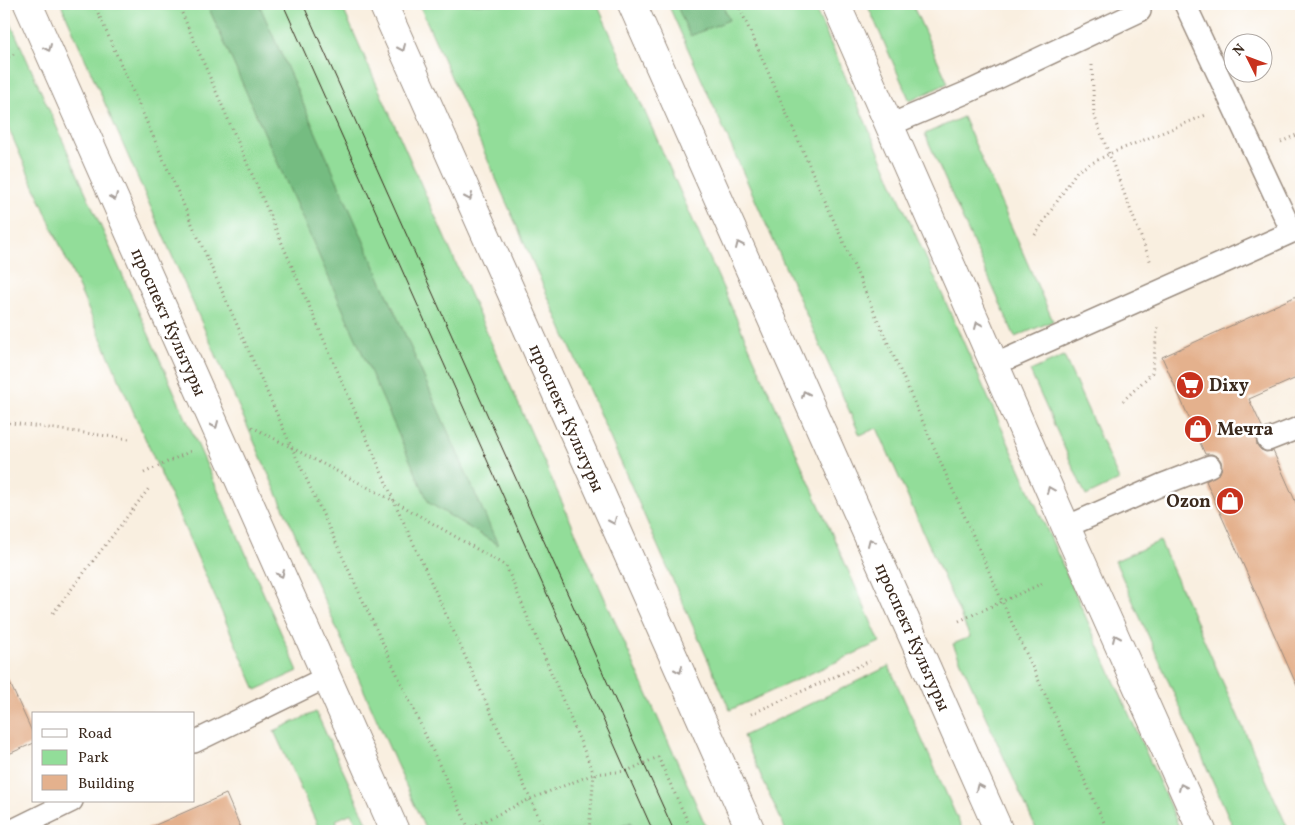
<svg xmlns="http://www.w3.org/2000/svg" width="1305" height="835" font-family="Vollkorn,serif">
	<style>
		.green { fill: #92dd99; stroke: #66845c }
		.forest { fill: #75bc81; stroke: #587350 }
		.building { fill: #e4b18d }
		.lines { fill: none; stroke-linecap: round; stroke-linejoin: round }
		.service-casing { stroke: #9a8c7f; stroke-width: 24 }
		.minor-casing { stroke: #9a8c7f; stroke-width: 30 }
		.secondary-casing { stroke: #9a8c7f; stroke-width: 30 }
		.path { stroke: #9a8c7f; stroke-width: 3; stroke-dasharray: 1 4; stroke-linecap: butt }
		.service { stroke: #fff; stroke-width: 21 }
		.minor { stroke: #fff; stroke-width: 28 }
		.secondary { stroke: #fff; stroke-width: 28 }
		.tram { stroke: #3b2a1e; stroke-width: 1 }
		.oneway { stroke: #a79f9a }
		.labels { text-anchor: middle; stroke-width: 5; stroke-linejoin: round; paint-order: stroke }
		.street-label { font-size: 18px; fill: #3b2a1e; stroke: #fff }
		.poi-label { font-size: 18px; font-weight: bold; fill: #3b2a1e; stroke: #fff; text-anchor: start }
	</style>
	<rect width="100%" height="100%" fill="#fff"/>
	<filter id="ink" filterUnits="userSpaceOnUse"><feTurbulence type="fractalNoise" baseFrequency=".02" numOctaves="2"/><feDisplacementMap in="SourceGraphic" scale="10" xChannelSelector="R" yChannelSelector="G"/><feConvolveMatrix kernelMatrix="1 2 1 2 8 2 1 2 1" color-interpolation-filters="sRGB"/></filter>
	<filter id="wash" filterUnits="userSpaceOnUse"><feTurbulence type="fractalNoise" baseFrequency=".0096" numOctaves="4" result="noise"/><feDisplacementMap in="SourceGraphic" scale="20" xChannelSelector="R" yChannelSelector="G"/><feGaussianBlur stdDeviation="1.12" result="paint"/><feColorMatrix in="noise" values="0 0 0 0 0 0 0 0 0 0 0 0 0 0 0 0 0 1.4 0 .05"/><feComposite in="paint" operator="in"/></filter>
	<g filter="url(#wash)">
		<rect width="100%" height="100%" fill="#f9efe0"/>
		<!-- green -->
		<path class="green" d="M61,4h280l367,827h-282z
			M419,4h178l283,638 -150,68z
			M668,4h145l368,827h-144l-84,-187 17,-7 -93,-209 -17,7z
			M867,4h45l36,79 -38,18z
			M4,8l294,663 -42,19 -252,-572z
			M963,117l90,204 -38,16 -90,-203z
			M1064,356l55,124 -33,16 -56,-125z
			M1160,541l129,290h-54l-120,-270z
			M889,666l74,165h-177l-43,-95z
			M316,712l55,119h-18l-2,-3 6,-3 -5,-12 -16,7 5,11h-21l-46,-100z"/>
		<!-- forest -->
		<path class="forest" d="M207,4h52l239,541 -69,-42z
			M676,4h46l7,16 -39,16z
			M631,822l4,9h-18v-3z"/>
		<g id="blocks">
			<!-- building -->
			<path class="building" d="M1301,294v82l-52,23 14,30 -5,4 -2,5 1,7 4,5 5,2 7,-1 28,63v181l-95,-214 14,-8 2,-6 -1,-6 -3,-4 -6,-3h-7l-43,-97z
				M4,670l30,66v7l-30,13z
				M226,794l16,37h-100z"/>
		</g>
	</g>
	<g filter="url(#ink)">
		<use href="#blocks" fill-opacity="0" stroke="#9a8c7f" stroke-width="1"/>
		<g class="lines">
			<defs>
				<path id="service" d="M1185,4l107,228
					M890,125l80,-34 170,-80 -3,-7
					M996,364l296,-132 9,-1
					M1268,440l33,-13
					M1066,527l95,-42 49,-19
					M194,742l133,-65
					M11,831l61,-30"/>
				<path id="minor" d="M28,4l367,827
					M836,4l230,523 136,304"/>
				<path id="secondary" d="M383,4l368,827
					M632,4l367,827"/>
			</defs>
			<!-- service casing -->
			<use href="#service" class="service-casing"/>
			<!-- minor casing -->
			<use href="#minor" class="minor-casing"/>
			<!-- secondary casing -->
			<use href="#secondary" class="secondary-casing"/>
			<!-- path -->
			<path class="path" d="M94,4l198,444 178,383
				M178,4l216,497 151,330
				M738,4l264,597 106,230
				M4,59l10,-5
				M1092,65l2,50 57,148
				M1281,142l20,-9
				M1035,235l42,-64 32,-17 97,-39
				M1123,401l29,-28 6,-49
				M4,422l125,17
				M252,427l142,74 112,65 88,208 -5,57
				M144,473l47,-22
				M53,613l97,-126
				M959,621l84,-38
				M751,714l119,-53
				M463,831l67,-32 64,-25 33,-3 31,-14 34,74"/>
			<!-- service -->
			<use href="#service" class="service"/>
			<!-- minor -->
			<use href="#minor" class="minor"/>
			<!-- secondary -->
			<use href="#secondary" class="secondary"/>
			<!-- tram -->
			<path class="tram" d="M283,4l370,827
				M303,4l371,827"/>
		</g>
		<!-- one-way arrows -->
		<defs><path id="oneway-chevron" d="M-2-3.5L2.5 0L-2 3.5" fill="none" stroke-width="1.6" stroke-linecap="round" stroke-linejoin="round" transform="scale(1.25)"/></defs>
		<g class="oneway">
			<use href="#oneway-chevron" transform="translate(48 48) rotate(66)"/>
			<use href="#oneway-chevron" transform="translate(402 48) rotate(66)"/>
			<use href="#oneway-chevron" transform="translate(114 197) rotate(66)"/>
			<use href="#oneway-chevron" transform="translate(469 197) rotate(66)"/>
			<use href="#oneway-chevron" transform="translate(739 245) rotate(-114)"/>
			<use href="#oneway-chevron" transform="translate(978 325) rotate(-114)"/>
			<use href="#oneway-chevron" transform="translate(805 394) rotate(-114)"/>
			<use href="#oneway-chevron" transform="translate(215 425) rotate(66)"/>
			<use href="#oneway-chevron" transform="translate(1050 490) rotate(-113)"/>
			<use href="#oneway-chevron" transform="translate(613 521) rotate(66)"/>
			<use href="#oneway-chevron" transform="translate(871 542) rotate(-114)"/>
			<use href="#oneway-chevron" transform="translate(281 574) rotate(66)"/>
			<use href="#oneway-chevron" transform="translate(1116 638) rotate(-114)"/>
			<use href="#oneway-chevron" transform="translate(679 670) rotate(66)"/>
			<use href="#oneway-chevron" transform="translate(979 787) rotate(-114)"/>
			<use href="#oneway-chevron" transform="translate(1182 787) rotate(-114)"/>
		</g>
	</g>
	<!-- icons -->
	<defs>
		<symbol id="supermarket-disc" viewBox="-11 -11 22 22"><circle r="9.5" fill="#c8321e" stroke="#fff"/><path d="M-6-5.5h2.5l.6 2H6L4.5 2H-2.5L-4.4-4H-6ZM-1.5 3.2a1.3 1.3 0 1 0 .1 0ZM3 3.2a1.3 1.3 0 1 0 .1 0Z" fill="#fff"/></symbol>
		<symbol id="shop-disc" viewBox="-11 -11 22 22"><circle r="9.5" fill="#c8321e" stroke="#fff"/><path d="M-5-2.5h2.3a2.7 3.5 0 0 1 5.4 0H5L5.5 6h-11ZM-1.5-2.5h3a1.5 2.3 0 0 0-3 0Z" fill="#fff"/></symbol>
	</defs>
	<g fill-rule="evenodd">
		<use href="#supermarket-disc" x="1174" y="369" width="32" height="32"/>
		<use href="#shop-disc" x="1182" y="413" width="32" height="32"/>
		<use href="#shop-disc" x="1214" y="485" width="32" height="32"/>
	</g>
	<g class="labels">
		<!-- street labels -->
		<g class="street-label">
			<text transform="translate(169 322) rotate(66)" y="6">проспект Культуры</text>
			<text transform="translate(567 418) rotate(66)" y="6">проспект Культуры</text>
			<text transform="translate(913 637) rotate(66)" y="6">проспект Культуры</text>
		</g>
		<!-- poi labels -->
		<g class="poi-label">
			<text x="1209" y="391">Dixy</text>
			<text x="1217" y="435">Мечта</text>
			<text x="1211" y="507" text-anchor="end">Ozon</text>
		</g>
	</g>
	<!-- margin -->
	<rect width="1305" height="835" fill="none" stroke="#fff" stroke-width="20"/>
	<!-- legend -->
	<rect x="32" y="712" width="162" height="90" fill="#ffffff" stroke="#b1aaa5"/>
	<rect x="42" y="729" width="25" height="8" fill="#ffffff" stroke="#b1aaa5"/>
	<text x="78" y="738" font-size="15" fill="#3b2a1e">Road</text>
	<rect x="42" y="750" width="25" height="15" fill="#92dd99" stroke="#b1aaa5"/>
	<text x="78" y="762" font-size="15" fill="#3b2a1e">Park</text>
	<rect x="42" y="775" width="25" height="15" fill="#e4b18d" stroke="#b1aaa5"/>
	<text x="78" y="788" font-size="15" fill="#3b2a1e">Building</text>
	<!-- north arrow -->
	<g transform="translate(1248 58) rotate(312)"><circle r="24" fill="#ffffff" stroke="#b1aaa5"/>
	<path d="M0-4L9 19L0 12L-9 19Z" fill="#c8321e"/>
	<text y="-8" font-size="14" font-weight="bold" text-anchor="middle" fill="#3b2a1e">N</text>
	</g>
</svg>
